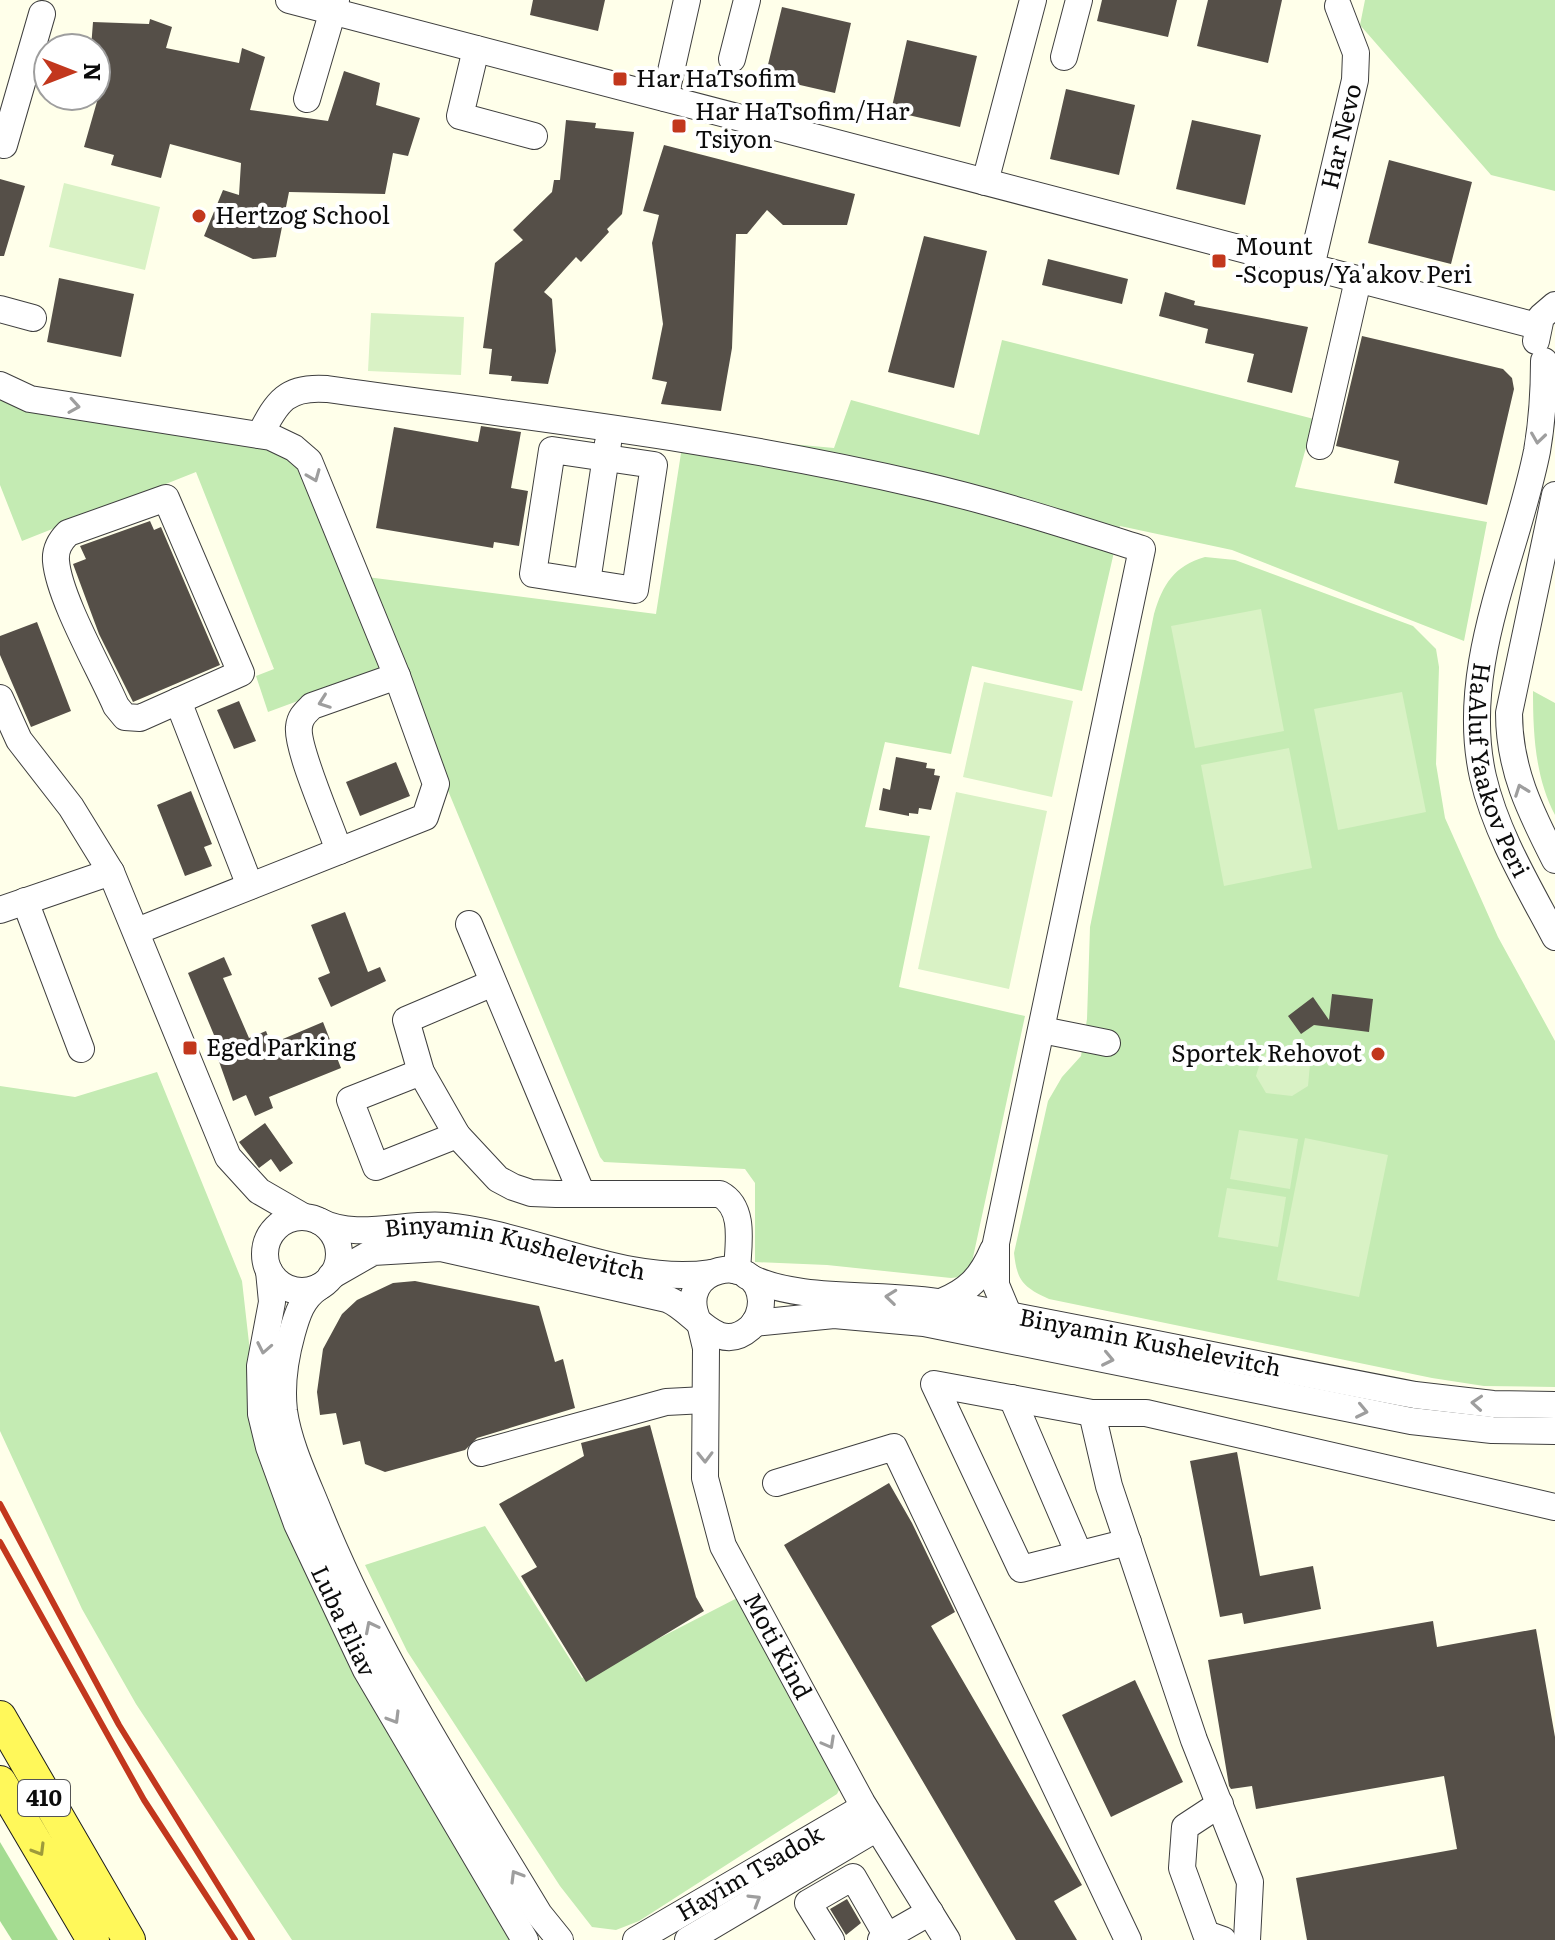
<svg xmlns="http://www.w3.org/2000/svg" width="1555" height="1940" font-family="Literata,serif">
	<style>
		.green { fill: #c4ebb3 }
		.forest { fill: #a4dc91 }
		.pitch { fill: #d9f2c5 }
		.building { fill: #554f48 }
		.lines { fill: none; stroke-linecap: round; stroke-linejoin: round }
		.minor-casing { stroke: #3f3f3f; stroke-width: 28 }
		.major-casing { stroke: #1d1d1d; stroke-width: 34 }
		.minor { stroke: #fff; stroke-width: 26 }
		.major { stroke: #fff85a; stroke-width: 32 }
		.rail { stroke: #c2371d; stroke-width: 6 }
		.oneway { stroke: #9e9e9e }
		.oneway2 { stroke: #9e9a3b }
		.poi-dot { fill: #c2371d; stroke: #fff; stroke-width: 3 }
		.labels { text-anchor: middle; stroke-width: 8; stroke-linejoin: round; paint-order: stroke }
		.shield { fill: #fff; stroke: #555; stroke-width: 2 }
		.shield-label { font-size: 22px; font-weight: bold; fill: #0c0c0c }
		.poi-label { font-size: 24px; fill: #0c0c0c; stroke: #fff; text-anchor: start }
		.street-label { font-size: 24px; fill: #0c0c0c; stroke: #fff }
	</style>
	<rect width="100%" height="100%" fill="#ffffea"/>
	<!-- green -->
	<path class="green" d="M1365,0h190v191l-64,-16 -131,-150z
		M1002,340l312,79 -19,68 192,35 -23,119 -232,-91 -112,-24 -38,165 -110,-25 -21,88 -66,-12 -20,85 65,9 -31,151 126,29 -56,260 -18,2 -124,-13 -72,-3v-79l-10,-14 -141,-7 -4,-5 -241,-581 297,38 28,-180 150,14 17,-48 128,35z
		M0,395l257,50 27,12 20,15 83,196 -119,44 -12,-36 18,-7 -78,-197 -174,69 -22,-56z
		M1205,557l30,3 178,66 23,23 3,18 -3,97 9,54 53,119 57,104v346l-71,-1 -52,-8 -383,-79c-26,-12 -32,-18 -35,-46l34,-152 14,-24 19,-21 6,-37 3,-92 64,-313c9,-30 20,-48 51,-57z
		M1533,691l22,12v112c-20,-38 -22,-82 -22,-124z
		M157,1072l85,209 13,115 261,544h-224l-156,-236 -54,-95 -82,-178v-345l75,11z
		M485,1526l97,152 159,-82 101,188 -5,10 -198,127 -23,9 -24,-3 -32,-41 -153,-235 -42,-86z"/>
	<!-- forest -->
	<path class="forest" d="M0,1842l58,98h-46l-12,-19z"/>
	<!-- pitch -->
	<path class="pitch" d="M64,183l96,24 -15,63 -96,-23z
		M371,313l93,4 -3,58 -93,-4z
		M1261,609l23,122 -89,17 -24,-122z
		M984,682l89,19 -21,96 -89,-20z
		M1402,692l24,120 -88,18 -24,-121z
		M1289,748l23,120 -88,18 -23,-121z
		M956,792l91,19 -38,178 -91,-20z
		M1299,1047l11,17 -2,22 -16,10 -26,-3 -10,-17c9,-30 13,-28 43,-29z
		M1239,1130l59,9 -8,50 -60,-10z
		M1305,1138l83,17 -29,142 -82,-17z
		M1227,1188l59,9 -8,50 -60,-10z"/>
	<!-- building -->
	<path class="building" d="M533,0h72l-7,31 -68,-16z
		M1102,0h75l-9,37 -71,-16z
		M1208,0h74l-14,63 -71,-17z
		M782,7l69,16 -16,70 -70,-16z
		M150,19l22,8 -6,21 73,15 3,-15 23,9 -15,53 78,11 16,-50 36,12 -4,22 44,13 -12,38 -15,-3 -8,41 -96,-2 -13,65 -23,2 -49,-23 19,-46 16,5 2,-32 -71,-19 -9,34 -50,-13 3,-10 -30,-8 22,-77h-10v-22h-5l2,-26 56,2z
		M907,40l70,16 -17,71 -69,-16z
		M1066,89l69,16 -16,70 -69,-16z
		M566,120l30,3 -1,5 39,4 -12,82 -15,15 2,3 -28,30 -5,-5 -32,35 8,7 4,52 -8,33 -37,-3 1,-5 -23,-2 3,-25 -9,-1 12,-85 28,-23 -10,-10 39,-38 2,-12h6z
		M1192,120l69,15 -16,70 -69,-16z
		M664,145l191,49 -8,31h-64l-16,-15 -20,24h-11l-4,114 -11,63 -60,-7 6,-22 -15,-3 11,-55 -11,-81 7,-28 -16,-4z
		M1389,160l83,22 -21,82 -83,-21z
		M0,179l25,7 -21,70h-4z
		M924,236l63,15 -33,137 -66,-16z
		M1048,259l80,20 -6,25 -80,-19z
		M59,278l75,16 -13,63 -74,-15z
		M1165,292l30,9 -1,4 114,22 -16,66 -45,-11 7,-28 -49,-11 3,-14 -49,-13z
		M1362,336l141,33 9,9 2,11 -27,116 -93,-22 5,-22 -63,-15z
		M481,426l40,6 -10,56 17,3 -9,55 -25,-4 -1,6 -117,-20 18,-101 84,15z
		M150,521l4,9 7,-3 59,138 -87,37 -34,-68 -26,-70 13,-5 -6,-13z
		M37,622l34,89 -40,16 -31,-72v-19z
		M239,701l17,40 -22,8 -17,-39z
		M896,757l31,6 -1,5 9,1 -1,6 6,1 -9,34 -12,-2 -1,6 -9,-1v3l-30,-6 4,-22 7,2z
		M396,762l14,34 -50,20 -14,-34z
		M191,791l21,53 -8,3 8,19 -27,10 -28,-71z
		M345,912l23,60 12,-5 6,14 -55,26 -13,-29 12,-5 -19,-48z
		M224,957l8,18 -9,3 26,60 17,-7 5,13 52,-22 18,46 -72,29 4,11 -18,8 -9,-21 -13,6 -23,-65 4,-1 -26,-62z
		M1332,994l41,5 -4,33 -55,-7 -13,9 -13,-18 25,-19 16,23z
		M265,1123l28,40 -13,9 -9,-13 -12,9 -20,-26z
		M415,1281l124,25 16,56 8,-3 12,49 -98,30 -12,12 -80,22 -20,-8 -5,-23 -17,4 -7,-32 -16,2 -3,-23 6,-43 19,-35 15,-14 36,-17z
		M650,1425l46,172 8,14 -118,71 -65,-106 16,-9 -38,-63 85,-48 -3,-13z
		M1237,1452l23,124 53,-10 8,43 -77,15 -2,-11 -22,4 -30,-156z
		M889,1483l23,40 43,89 -24,14 151,259 -28,16 23,39h-61l-232,-395z
		M1433,1621l4,26 99,-18 19,108v203h-248l-11,-62 161,-29 -13,-73 -188,33 -4,-23 -21,3 -2,-3 -21,-126z
		M1135,1680l48,102 -72,35 -49,-102z
		M847,1899l14,24 -15,12 -16,-26z"/>
	<g class="lines">
		<defs>
			<g id="minor">
				<path d="M289,0l1248,326"/>
				<path d="M476,49l-16,67 74,20"/>
				<path d="M1064,57l15,-57"/>
				<path d="M732,59l15,-59"/>
				<path d="M665,98l22,-98"/>
				<path d="M307,99l29,-99"/>
				<path d="M4,145l38,-131"/>
				<path d="M985,182l48,-182"/>
				<path id="s1" d="M1311,267l44,-187 1,-27 -18,-47"/>
				<path d="M0,309l33,9"/>
				<path d="M1536,341l5,-24 14,-12"/>
				<path id="s2" d="M1544,361c0,30 -2,61 -7,90 -21,106 -79,216 -54,326 13,56 45,109 72,160"/>
				<path d="M0,385l30,14 241,38 23,11 15,13 88,215 39,108 -11,33 -288,114"/>
				<path d="M260,435c17,-34 27,-49 67,-46 198,28 399,50 594,96 74,17 148,41 221,64l-146,694v42l13,31"/>
				<path d="M1320,446l38,-166"/>
				<path d="M552,450l102,15 -19,125 -102,-16z"/>
				<path d="M1555,495l-46,218c0,56 21,98 46,147"/>
				<path d="M166,498l75,175 -101,45 -15,-1 -9,-11c-16,-37 -57,-108 -60,-145 -1,-12 4,-20 12,-28z"/>
				<path d="M587,582l21,-139"/>
				<path d="M0,698l19,42 52,67 40,65 117,285 31,34 45,26"/>
				<path d="M178,701l72,185"/>
				<path d="M339,851c-8,-25 -43,-103 -40,-124 1,-10 6,-14 13,-21l85,-30"/>
				<path d="M25,901l56,148"/>
				<path d="M0,910l111,-38"/>
				<path d="M469,924l113,270"/>
				<path d="M493,983l-87,37 15,52 36,63 41,44 15,8 18,6 25,1h164c26,14 18,51 17,77"/>
				<path d="M1042,1030l65,13"/>
				<path d="M421,1072l-71,28 26,67 81,-32"/>
				<circle cx="302" cy="1254" r="37"/>
				<path id="s3" d="M319,1221c37,20 85,1 127,5 86,8 179,60 265,47"/>
				<path id="s4" d="M269,1271l3,31 -12,64 1,48 8,33 28,77 69,146 159,270"/>
				<path d="M331,1276l42,-24 68,-4 226,51c27,10 50,58 83,29 7,-6 11,-17 11,-27 -3,-52 -88,-35 -63,20"/>
				<path id="s5" d="M747,1276c50,27 137,16 197,27 157,29 314,62 471,92l78,9 62,1"/>
				<path d="M319,1287c-17,11 -22,28 -27,46 -7,25 -11,52 -8,78 5,35 23,71 36,104 57,141 141,269 219,399l21,26"/>
				<path d="M941,1302c27,-11 40,-24 52,-52"/>
				<path id="s6" d="M700,1323l6,25 -1,130 18,68 139,257 85,137"/>
				<path d="M754,1323l80,-8 90,8 487,98 81,9 63,1"/>
				<path d="M1012,1398l67,156"/>
				<path d="M1092,1413l-158,-29 87,185 107,-27"/>
				<path d="M481,1453l185,-51 39,-2"/>
				<path d="M776,1483l118,-36 234,493"/>
				<path d="M1220,1804l-35,23 -3,41 24,66 17,6"/>
				<path id="s7" d="M636,1940l228,-133"/>
				<path d="M688,1940l189,-112"/>
				<path d="M831,1940l-23,-37 45,-26 34,59"/>
				<path d="M881,1940l49,-28"/>
				<path d="M1247,1940l3,-58 -56,-142 -85,-254 -17,-73h54l409,94"/>
			</g>
			<path id="major" d="M0,1717l129,223
				M0,1782l93,158"/>
		</defs>
		<!-- minor casing -->
		<use href="#minor" class="minor-casing"/>
		<!-- major casing -->
		<use href="#major" class="major-casing"/>
		<!-- minor -->
		<use href="#minor" class="minor"/>
		<!-- major -->
		<use href="#major" class="major"/>
		<!-- rail -->
		<path class="rail" d="M0,1504l119,221 133,215
			M0,1542l144,258 91,140"/>
	</g>
	<!-- one-way arrows -->
	<defs><path id="oneway-chevron" d="M-2-3.5L2.5 0L-2 3.5" fill="none" stroke-width="1.6" stroke-linecap="round" stroke-linejoin="round" transform="scale(2)"/></defs>
	<g class="oneway">
		<use href="#oneway-chevron" transform="translate(74 406) rotate(9)"/>
		<use href="#oneway-chevron" transform="translate(1538 438) rotate(98)"/>
		<use href="#oneway-chevron" transform="translate(314 476) rotate(68)"/>
		<use href="#oneway-chevron" transform="translate(324 702) rotate(160)"/>
		<use href="#oneway-chevron" transform="translate(1521 790) rotate(-110)"/>
		<use href="#oneway-chevron" transform="translate(891 1297) rotate(-174)"/>
		<use href="#oneway-chevron" transform="translate(264 1348) rotate(101)"/>
		<use href="#oneway-chevron" transform="translate(1108 1359) rotate(12)"/>
		<use href="#oneway-chevron" transform="translate(1477 1403) rotate(-176)"/>
		<use href="#oneway-chevron" transform="translate(1362 1411) rotate(12)"/>
		<use href="#oneway-chevron" transform="translate(705 1457) rotate(89)"/>
		<use href="#oneway-chevron" transform="translate(371 1627) rotate(-117)"/>
		<use href="#oneway-chevron" transform="translate(394 1718) rotate(59)"/>
		<use href="#oneway-chevron" transform="translate(829 1743) rotate(61)"/>
		<use href="#oneway-chevron" transform="translate(516 1876) rotate(-121)"/>
		<use href="#oneway-chevron" transform="translate(755 1900) rotate(-31)"/>
	</g>
	<use class="oneway2" href="#oneway-chevron" transform="translate(39 1850) rotate(59)"/>
	<!-- markers -->
	<g class="poi-dot">
		<rect x="612" y="71" width="16" height="16" rx="4"/>
		<rect x="671" y="118" width="16" height="16" rx="4"/>
		<circle cx="199" cy="216" r="8"/>
		<rect x="1211" y="253" width="16" height="16" rx="4"/>
		<rect x="182" y="1040" width="16" height="16" rx="4"/>
		<circle cx="1378" cy="1054" r="8"/>
	</g>
	<g class="labels">
		<!-- shield labels -->
		<rect class="shield" x="18" y="1780" width="52" height="36" rx="6"/>
		<g class="shield-label">
			<text x="44" y="1806">410</text>
		</g>
		<!-- poi labels -->
		<g class="poi-label">
			<text x="636" y="87">Har HaTsofim</text>
			<text x="695" y="120">Har HaTsofim/Har<tspan x="695" dy="28">Tsiyon</tspan></text>
			<text x="215" y="224">Hertzog School</text>
			<text x="1235" y="255">Mount<tspan x="1235" dy="28">-Scopus/Ya'akov Peri</tspan></text>
			<text x="206" y="1056">Eged Parking</text>
			<text x="1362" y="1062" text-anchor="end">Sportek Rehovot</text>
		</g>
		<!-- street labels -->
		<g class="street-label">
			<text dy="8" stroke="none"><textPath href="#s1" startOffset="134">Har Nevo</textPath></text>
			<text dy="8" stroke="none"><textPath href="#s2" startOffset="420">HaAluf Yaakov Peri</textPath></text>
			<text dy="8" stroke="none"><textPath href="#s3" startOffset="200">Binyamin Kushelevitch</textPath></text>
			<text dy="8" stroke="none"><textPath href="#s5" startOffset="410">Binyamin Kushelevitch</textPath></text>
			<text dy="8" stroke="none"><textPath href="#s4" startOffset="368">Luba Eliav</textPath></text>
			<text dy="8" stroke="none"><textPath href="#s6" startOffset="340">Moti Kind</textPath></text>
			<text dy="8" stroke="none"><textPath href="#s7" startOffset="132">Hayim Tsadok</textPath></text>
		</g>
	</g>
	<!-- north arrow -->
	<g transform="translate(72 72) rotate(90)"><circle r="38" fill="#ffffff" stroke="#9e9e9e" stroke-width="2"/>
	<path d="M0-6L14 30L0 20L-14 30Z" fill="#c2371d"/>
	<text y="-12" font-size="22" font-weight="bold" text-anchor="middle" fill="#0c0c0c">N</text>
	</g>
</svg>
